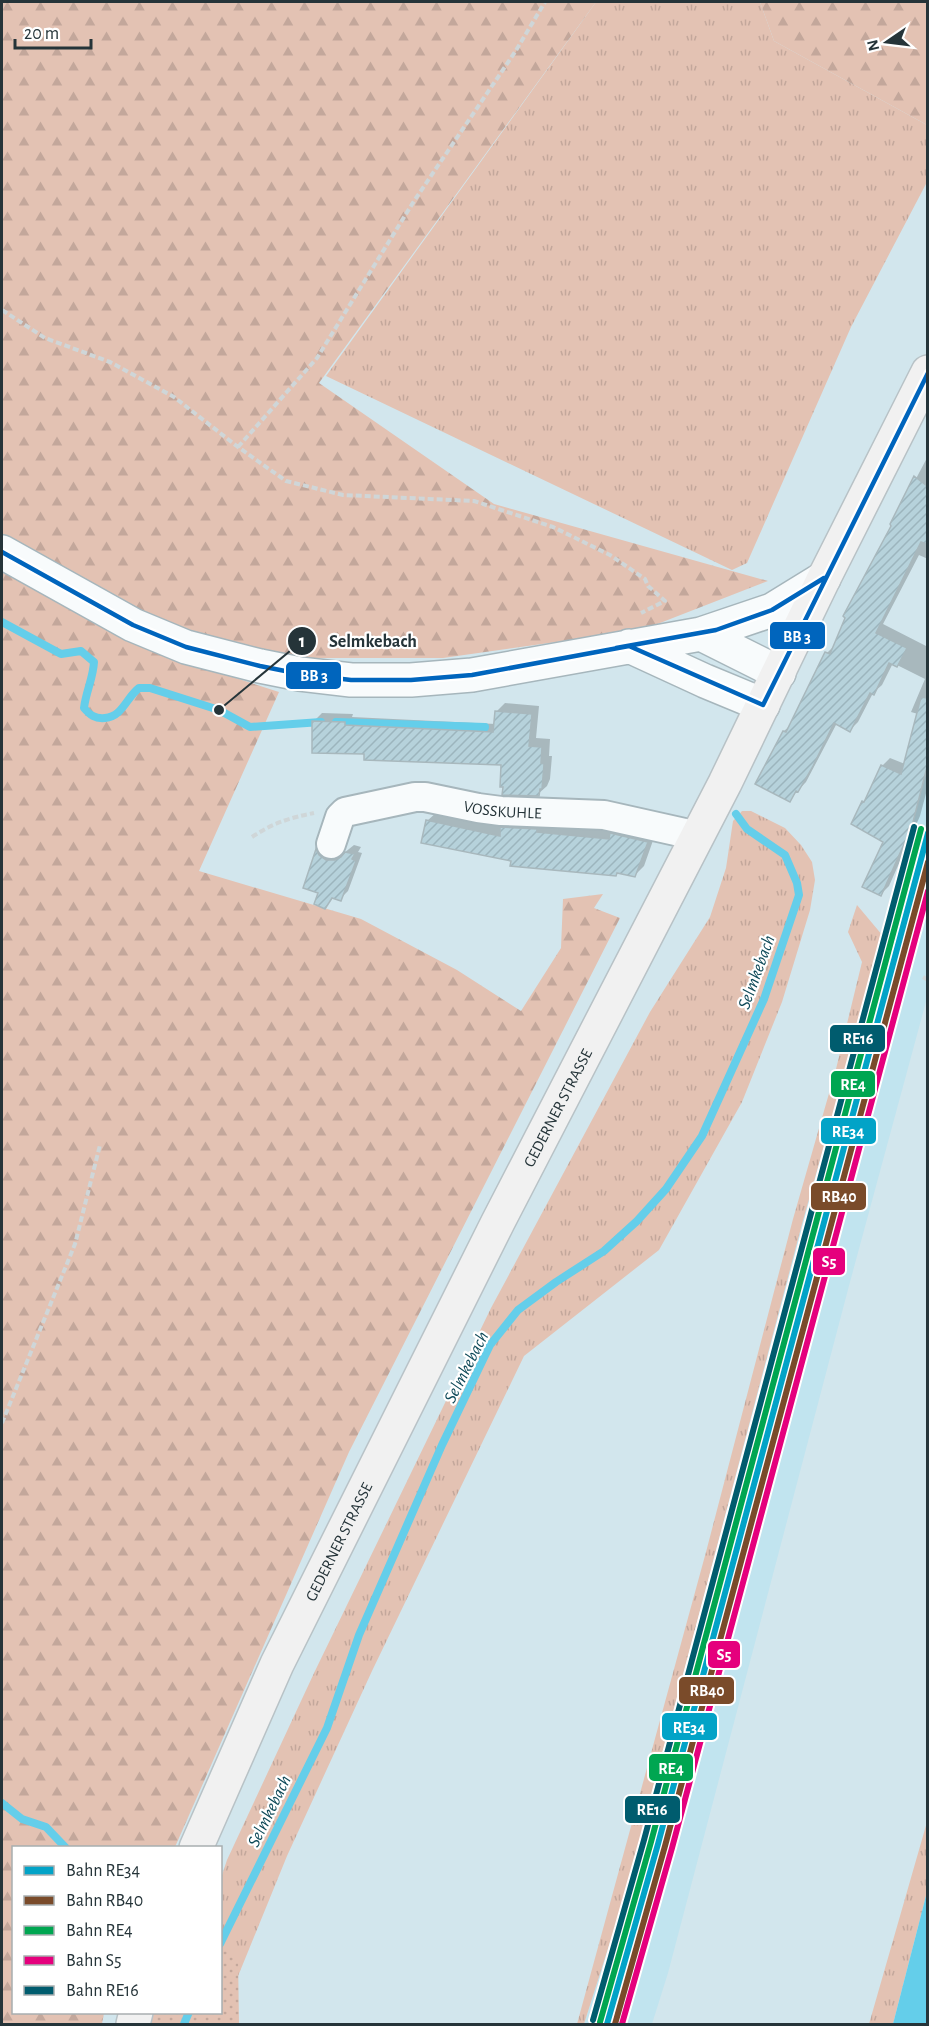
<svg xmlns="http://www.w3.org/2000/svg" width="929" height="2026" font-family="'Alegreya Sans',sans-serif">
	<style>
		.built { fill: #c1e4ef }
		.grass { fill: url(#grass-tufts) }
		.forest { fill: url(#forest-firs) }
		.park { fill: url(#park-dots) }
		.water { fill: #64ceea }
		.shadow { fill: #0003 }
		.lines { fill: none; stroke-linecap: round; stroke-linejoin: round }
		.stream { stroke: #64ceea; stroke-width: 8 }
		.building { fill: url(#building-hatch); stroke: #a8b8bd; stroke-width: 1.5 }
		.minor-casing { stroke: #a6b6bc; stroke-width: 32 }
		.secondary-casing { stroke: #a6b6bc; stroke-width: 36 }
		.primary-casing { stroke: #b8c2c6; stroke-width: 36 }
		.path { stroke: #cfd6d8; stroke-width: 4; stroke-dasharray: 6 3; stroke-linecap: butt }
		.minor { stroke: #f8fbfc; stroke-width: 28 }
		.secondary { stroke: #f8fbfc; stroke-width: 33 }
		.primary { stroke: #f1f1f1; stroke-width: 33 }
		.bus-1-casing { stroke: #fff; stroke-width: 9 }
		.bus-1 { stroke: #0065bd; stroke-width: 4.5 }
		.rail-1-casing { stroke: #fff; stroke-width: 10 }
		.rail-2-casing { stroke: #fff; stroke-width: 10 }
		.rail-3-casing { stroke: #fff; stroke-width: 10 }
		.rail-4-casing { stroke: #fff; stroke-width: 10 }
		.rail-5-casing { stroke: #fff; stroke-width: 10 }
		.rail-1 { stroke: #02a3c7; stroke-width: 6 }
		.rail-2 { stroke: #7a4b2a; stroke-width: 6 }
		.rail-3 { stroke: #00a651; stroke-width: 6 }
		.rail-4 { stroke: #e5007d; stroke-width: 6 }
		.rail-5 { stroke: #005c6e; stroke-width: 6 }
		.labels { text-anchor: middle; stroke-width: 4.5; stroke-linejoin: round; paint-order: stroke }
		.street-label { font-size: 16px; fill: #253439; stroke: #fff }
		.water-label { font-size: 18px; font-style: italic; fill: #0e4958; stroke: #fff }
		.leader { fill: none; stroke: #253439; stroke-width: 2 }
		.callout-dot { fill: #253439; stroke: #fff; stroke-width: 2 }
		.mark-label { font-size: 18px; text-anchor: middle; font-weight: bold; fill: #fff }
		.callout-label { font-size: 18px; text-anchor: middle; font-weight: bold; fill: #253439; stroke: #fff; stroke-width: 4.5; stroke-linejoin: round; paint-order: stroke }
		.line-badge { stroke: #fff; stroke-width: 2 }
		.badge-label { font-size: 16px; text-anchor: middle; font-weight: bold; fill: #fff }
	</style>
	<defs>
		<pattern id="grass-tufts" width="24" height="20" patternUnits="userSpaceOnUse" patternTransform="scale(1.5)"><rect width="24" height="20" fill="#e3c2b3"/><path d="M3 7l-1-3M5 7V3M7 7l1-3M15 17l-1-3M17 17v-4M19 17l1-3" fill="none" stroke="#c3a79b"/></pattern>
		<pattern id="forest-firs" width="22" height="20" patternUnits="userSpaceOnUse" patternTransform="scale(1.5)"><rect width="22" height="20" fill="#e3c2b3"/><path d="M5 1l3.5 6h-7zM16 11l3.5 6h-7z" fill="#c3a79b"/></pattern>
		<pattern id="park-dots" width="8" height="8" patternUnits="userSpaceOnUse" patternTransform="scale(1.5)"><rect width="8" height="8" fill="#e3c2b3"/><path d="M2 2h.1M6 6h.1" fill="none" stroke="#c3a79b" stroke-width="1.8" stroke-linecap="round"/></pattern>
		<pattern id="building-hatch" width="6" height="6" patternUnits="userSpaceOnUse" patternTransform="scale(1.5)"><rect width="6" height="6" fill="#b6d2db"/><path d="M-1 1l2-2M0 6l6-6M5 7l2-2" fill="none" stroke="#9cb5bd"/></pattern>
	</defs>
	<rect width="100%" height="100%" fill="#d2e6ed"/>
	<!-- built -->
	<path class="built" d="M927,770v228l-77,284 -182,691 -16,51h-68l41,-129 177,-671z"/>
	<!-- grass -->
	<path class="grass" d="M596,2h164l14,39 153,84v57l-76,145 -104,236 -15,7 -406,-194z
		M742,811h9l34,17 16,17 11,17 3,18 -5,30 -28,92 -40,100 -83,148 -135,106 -152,315 -85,185 -64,157 -56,11 53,-12 1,-134 6,-18 88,-189 176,-363 159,-296 60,-95 16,-49 7,-47z
		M857,905l26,31 -81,288 -177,671 -41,129h-7l129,-472 87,-333 43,-150 26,-107 -14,-30z
		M927,1822v70l-34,132h-24z"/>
	<!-- forest -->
	<path class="forest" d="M2,2h594l-277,381 175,121 274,77 -126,49 -199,28h-156l-92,-25 -81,-34 -112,-62z
		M760,2h167v123l-153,-84z
		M2,567l181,94 96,31 -80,179 162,48 96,51 64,41 40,-63 2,-49 40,-5 -9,14 26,10 -271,534 -174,395 -161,1v164l90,1 -2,11h-100z"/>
	<!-- park -->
	<path class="park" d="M221,1949l17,7 1,68h-89l4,-11 66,-1z"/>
	<!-- water -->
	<path class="water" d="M927,1892v132h-34z"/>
	<!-- shadow -->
	<path class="shadow" d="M928,456v103l-9,-4 -36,69 45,23v139l-8,30 -31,70 -8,8 4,-53 -22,-39 6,-6 13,-30 8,-8 15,6 13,-50 -7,-2 14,-33 -32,-16 -11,22 -9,8 -15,29 -8,8 -13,-7 -31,59 -17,18 -32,-17 27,-52 8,-7 35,-71 8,-8 58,-119 -1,-2z
		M505,703l34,3 -3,32 14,1 -1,17h3l-2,23 -3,7 -9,8 -35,-30 -137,-11 -53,-31 9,-9 31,1 -1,3 144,7 1,-13z
		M437,812l67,14 7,-7 145,13 -12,34 -9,9 -16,-4 -107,-11 -85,-39z
		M324,844l10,9h10l10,-8 7,2 -3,5 4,1 -14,38 -8,8 -6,-2 -9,10 -5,-15 -16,-5 13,-37z"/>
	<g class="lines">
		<!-- stream -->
		<path class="stream" d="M2,622l59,32 20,-3 13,11c-1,17 -8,29 -10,46 6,7 11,11 21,10 18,-2 21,-20 34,-30h11l69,22 31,17 71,-5
			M336,722l149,5
			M2,1803l20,16 24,8 20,21
			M220,1944l107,-216 32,-93 83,-190 48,-100 28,-35 38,-28 48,-31 33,-30 29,-32 36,-53 62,-137 35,-104 -2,-12 -12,-28 -38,-26 -11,-15
			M184,2024l5,-12"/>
	</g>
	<!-- building -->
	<path class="building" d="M914,476l13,10v58l-6,-2 -45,91 31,15 -10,19 -8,-4 -15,32 -4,-2 -20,39 -16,-9 -21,43 -15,26 -2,-1 -6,11 -35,-18 28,-53 3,1 39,-80 5,2 15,-36 -2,-2 48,-90 -1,-2z
		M921,697l6,1v69l-15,59 -31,70 -19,-9 21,-45 -32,-18 11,-23 2,1 17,-37 20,9z
		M495,711l37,3 -3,32 13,1 -1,16 3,1 -2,25h-2l-1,7 -37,-1 1,-8h-3l1,-22 -137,-5v-6l-52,-1v-32l33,1v3l148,7z
		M426,820l74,16v-9l37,2v3l72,7 1,-6 38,9 -13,35 -18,-4 -1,3 -106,-10 1,-5 -90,-18z
		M316,849l3,6 7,5h9l6,-3 4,-5 10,2 -3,5 4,2 -15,40 -9,-3 -7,11 -11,-5 4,-11 -15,-5z"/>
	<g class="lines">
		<defs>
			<g id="minor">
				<path id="s1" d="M331,844l9,-27 5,-5 70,-15h10l53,11 23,3 103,4 94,21"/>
			</g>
			<path id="secondary" d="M2,552l131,73 53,22 74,19 40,8 51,6h60l61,-5 229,-41 71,-24 52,-32
				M701,634l78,39
				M629,646l76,35 58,24"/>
			<g id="primary">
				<path id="s2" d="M196,1848l81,-184 221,-442 227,-439 99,-205 104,-206"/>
				<path d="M133,2024l3,-12"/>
			</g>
		</defs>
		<!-- minor casing -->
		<use href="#minor" class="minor-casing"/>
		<!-- secondary casing -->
		<use href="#secondary" class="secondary-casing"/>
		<!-- primary casing -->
		<use href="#primary" class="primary-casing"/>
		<!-- path -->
		<path class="path" d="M2,310l43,28 65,24 64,35 64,50 48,34 57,14 131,6 79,26 57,28 35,24 3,7 17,15 -24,12
			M238,447l79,-89 97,-157 101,-149 30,-50
			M252,837c21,-14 37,-19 62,-24
			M923,977l5,3
			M2,1423l73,-179 25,-99"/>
		<!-- minor -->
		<use href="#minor" class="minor"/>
		<!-- secondary -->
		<use href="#secondary" class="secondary"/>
		<!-- primary -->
		<use href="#primary" class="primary"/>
		<defs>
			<path id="bus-1" d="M2,552l131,73 53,22 74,19 40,8 51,6h60l61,-5 157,-29 134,59 165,-332
				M616,648l100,-18 56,-20 52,-32"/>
		</defs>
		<!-- bus-1 casing -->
		<use href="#bus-1" class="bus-1-casing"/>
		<!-- bus-1 -->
		<use href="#bus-1" class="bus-1"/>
		<defs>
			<path id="rail-1" d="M607,2024l51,-180 270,-1011"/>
			<path id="rail-2" d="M615,2024l50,-178 263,-984"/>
			<path id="rail-3" d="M600,2022l51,-180 270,-1013"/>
			<path id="rail-4" d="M622,2024l50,-176 256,-957"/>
			<path id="rail-5" d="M593,2020l51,-180 270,-1013"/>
		</defs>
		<!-- rail-1 casing -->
		<use href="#rail-1" class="rail-1-casing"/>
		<!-- rail-2 casing -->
		<use href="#rail-2" class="rail-2-casing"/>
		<!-- rail-3 casing -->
		<use href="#rail-3" class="rail-3-casing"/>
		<!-- rail-4 casing -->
		<use href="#rail-4" class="rail-4-casing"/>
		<!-- rail-5 casing -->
		<use href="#rail-5" class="rail-5-casing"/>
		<!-- rail-1 -->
		<use href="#rail-1" class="rail-1"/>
		<!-- rail-2 -->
		<use href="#rail-2" class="rail-2"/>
		<!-- rail-3 -->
		<use href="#rail-3" class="rail-3"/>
		<!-- rail-4 -->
		<use href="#rail-4" class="rail-4"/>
		<!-- rail-5 -->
		<use href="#rail-5" class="rail-5"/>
	</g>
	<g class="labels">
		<!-- street labels -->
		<g class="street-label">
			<text dy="6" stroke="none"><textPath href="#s1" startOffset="196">VOSSKUHLE</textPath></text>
			<text dy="6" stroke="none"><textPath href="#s2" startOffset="824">GEDERNER STRASSE</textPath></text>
			<text dy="6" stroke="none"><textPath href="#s2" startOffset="338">GEDERNER STRASSE</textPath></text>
		</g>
		<!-- water labels -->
		<g class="water-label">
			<text transform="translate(756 972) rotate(-70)" y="6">Selmkebach</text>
			<text transform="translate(466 1367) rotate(-63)" y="6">Selmkebach</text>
			<text transform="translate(269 1811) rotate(-64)" y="6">Selmkebach</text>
		</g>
	</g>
	<!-- callouts -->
	<path class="leader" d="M219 710L302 641"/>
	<g class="callout-dot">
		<circle cx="219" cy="710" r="6"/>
		<circle cx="302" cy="641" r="15"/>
	</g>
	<g class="mark-label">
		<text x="302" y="647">1</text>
	</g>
	<g class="callout-label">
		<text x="373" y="647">Selmkebach</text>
	</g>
	<g class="line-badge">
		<rect x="769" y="621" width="57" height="29" rx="6" fill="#0065bd"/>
		<rect x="285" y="661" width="57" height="29" rx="6" fill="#0065bd"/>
		<rect x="829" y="1024" width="57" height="29" rx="6" fill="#005c6e"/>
		<rect x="830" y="1070" width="46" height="28" rx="6" fill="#00a651"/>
		<rect x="820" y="1117" width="57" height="28" rx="6" fill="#02a3c7"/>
		<rect x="810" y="1182" width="57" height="29" rx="6" fill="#7a4b2a"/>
		<rect x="812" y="1247" width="34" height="29" rx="6" fill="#e5007d"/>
		<rect x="707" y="1640" width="34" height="29" rx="6" fill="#e5007d"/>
		<rect x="678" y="1676" width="57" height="29" rx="6" fill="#7a4b2a"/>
		<rect x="661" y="1712" width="57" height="29" rx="6" fill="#02a3c7"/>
		<rect x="648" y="1753" width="46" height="29" rx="6" fill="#00a651"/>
		<rect x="624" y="1795" width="57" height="29" rx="6" fill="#005c6e"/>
	</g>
	<g class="badge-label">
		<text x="797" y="642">BB 3</text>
		<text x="314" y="681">BB 3</text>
		<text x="858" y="1044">RE16</text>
		<text x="853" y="1090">RE4</text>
		<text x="848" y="1137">RE34</text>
		<text x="839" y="1202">RB40</text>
		<text x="829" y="1267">S5</text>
		<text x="724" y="1660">S5</text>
		<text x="707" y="1696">RB40</text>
		<text x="689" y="1733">RE34</text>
		<text x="671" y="1774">RE4</text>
		<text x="652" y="1815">RE16</text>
	</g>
	<!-- border -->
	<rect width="929" height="2026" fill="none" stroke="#253439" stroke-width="6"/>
	<!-- legend -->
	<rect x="12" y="1846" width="210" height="168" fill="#ffffff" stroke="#a8aeb0" stroke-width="1.5"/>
	<rect x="24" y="1866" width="30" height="9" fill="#02a3c7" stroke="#a8aeb0" stroke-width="1.5"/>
	<text x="66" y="1876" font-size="18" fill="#253439">Bahn RE34</text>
	<rect x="24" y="1896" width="30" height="9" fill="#7a4b2a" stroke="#a8aeb0" stroke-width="1.5"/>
	<text x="66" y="1906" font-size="18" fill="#253439">Bahn RB40</text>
	<rect x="24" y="1926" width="30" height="9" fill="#00a651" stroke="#a8aeb0" stroke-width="1.5"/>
	<text x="66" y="1936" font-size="18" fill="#253439">Bahn RE4</text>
	<rect x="24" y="1956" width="30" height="9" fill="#e5007d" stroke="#a8aeb0" stroke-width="1.5"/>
	<text x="66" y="1966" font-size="18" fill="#253439">Bahn S5</text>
	<rect x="24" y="1986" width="30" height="9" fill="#005c6e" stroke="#a8aeb0" stroke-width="1.5"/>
	<text x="66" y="1996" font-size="18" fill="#253439">Bahn RE16</text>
	<!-- north arrow -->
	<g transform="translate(887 42) rotate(256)" stroke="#ffffff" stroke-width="4.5" paint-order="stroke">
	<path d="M0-4.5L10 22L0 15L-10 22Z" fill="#253439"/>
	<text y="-9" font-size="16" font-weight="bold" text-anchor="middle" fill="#253439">N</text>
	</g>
	<!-- scale -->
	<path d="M15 39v9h76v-9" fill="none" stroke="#253439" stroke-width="3"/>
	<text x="24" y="39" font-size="18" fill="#253439" stroke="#ffffff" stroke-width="4.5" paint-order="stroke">20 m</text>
</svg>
